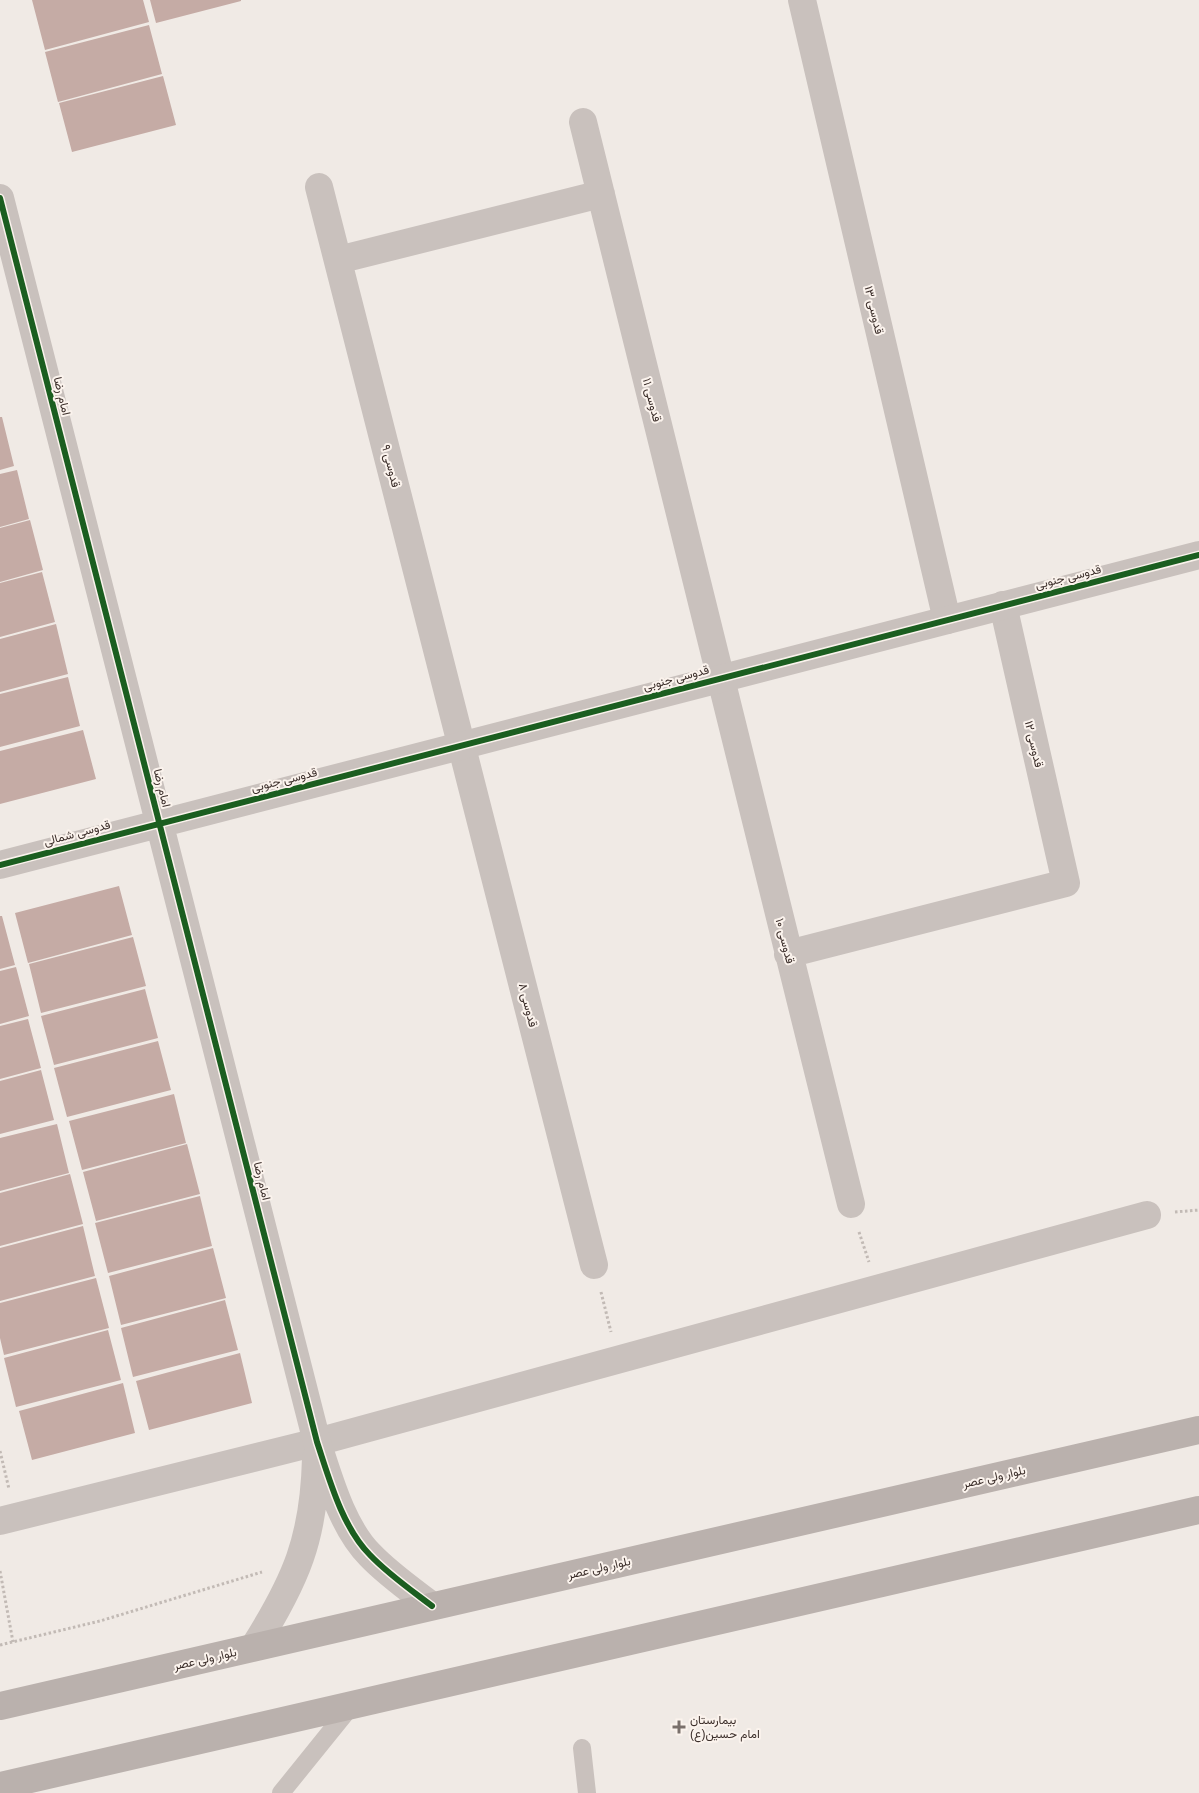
<svg xmlns="http://www.w3.org/2000/svg" width="1199" height="1793" font-family="Helvetica,Vazirmatn,sans-serif">
	<style>
		.building { fill: #c5aba5 }
		.lines { fill: none; stroke-linecap: round; stroke-linejoin: round }
		.path { stroke: #c2bab5; stroke-width: 3; stroke-dasharray: 2.5 2.5; stroke-linecap: butt }
		.service { stroke: #c9c1bd; stroke-width: 18 }
		.minor { stroke: #c9c1bd; stroke-width: 28 }
		.tertiary { stroke: #c9c1bd; stroke-width: 28 }
		.secondary { stroke: #bab1ad; stroke-width: 28 }
		.cycleway-casing { stroke: #fbf3ed; stroke-width: 9 }
		.cycleway { stroke: #1b5e20; stroke-width: 6 }
		.poi-dot { fill: #7a706b; stroke: #fbf3ed; stroke-width: 2 }
		.labels { text-anchor: middle; stroke-width: 4; stroke-linejoin: round; paint-order: stroke }
		.street-label { font-size: 12px; fill: #3b2e2a; stroke: #fbf3ed }
		.poi-label { font-size: 12px; fill: #3b2e2a; stroke: #fbf3ed; text-anchor: start }
	</style>
	<rect width="100%" height="100%" fill="#f0eae5"/>
	<!-- building -->
	<path class="building" d="M32,0h111l6,22 -104,28z
		M150,0h91v1l-85,22z
		M149,25l13,49 -104,28 -13,-50z
		M163,76l13,49 -104,27 -13,-49z
		M0,417h2l12,49 -14,4z
		M17,470l12,49 -29,8v-53z
		M30,520l13,50 -43,12v-54z
		M42,572l13,50 -55,15v-54z
		M56,624l12,50 -68,18v-53z
		M68,677l12,49 -80,21v-53z
		M83,730l13,49 -96,25v-53z
		M119,886l13,49 -104,28 -13,-50z
		M0,916h2l13,49 -15,4z
		M133,937l13,49 -105,27 -12,-49z
		M16,967l13,49 -29,8v-53z
		M145,989l13,49 -104,27 -13,-49z
		M28,1019l13,49 -41,11v-53z
		M158,1041l13,49 -104,27 -13,-49z
		M41,1070l13,50 -54,14v-53z
		M174,1094l12,49 -104,27 -13,-49z
		M57,1124l12,49 -69,18v-53z
		M187,1144l13,50 -104,27 -13,-49z
		M70,1174l13,50 -83,22v-53z
		M200,1196l12,50 -104,27 -13,-50z
		M83,1226l12,50 -95,25v-53z
		M213,1248l13,50 -105,27 -12,-49z
		M96,1278l13,50 -105,27 -4,-17v-35z
		M225,1300l13,50 -105,27 -12,-49z
		M108,1330l13,50 -105,27 -12,-49z
		M240,1353l12,50 -103,27 -13,-49z
		M123,1383l12,50 -103,27 -13,-49z"/>
	<g class="lines">
		<!-- path -->
		<path class="path" d="M1175,1212l24,-2
			M859,1232l10,30
			M601,1292l10,40
			M0,1451l9,38
			M0,1571l13,71
			M0,1645l100,-24 162,-49"/>
		<!-- service -->
		<path class="service" d="M582,1748l5,45
			M281,1793l71,-88"/>
		<!-- minor -->
		<path class="minor" d="M802,0l145,620
			M583,122l268,1082
			M319,187l275,1078
			M338,260l263,-66
			M788,954l278,-71 -63,-278
			M0,1521l317,-79 830,-227"/>
		<!-- tertiary -->
		<path class="tertiary" d="M0,198l317,1244c12,36 25,85 53,113 18,19 41,35 62,51
			M0,865l1199,-310
			M254,1647c42,-67 60,-108 62,-189"/>
		<!-- secondary -->
		<path class="secondary" d="M0,1706l1199,-276
			M0,1786l1199,-276"/>
		<defs>
			<path id="cycleway" d="M0,198l317,1244c12,36 25,85 53,113 18,19 41,35 62,51
				M0,865l1199,-310"/>
		</defs>
		<!-- cycleway casing -->
		<use href="#cycleway" class="cycleway-casing"/>
		<!-- cycleway -->
		<use href="#cycleway" class="cycleway"/>
	</g>
	<!-- markers -->
	<path class="poi-dot" d="M676.5 1719.5h5v5h5v5h-5v5h-5v-5h-5v-5h5z"/>
	<g class="labels">
		<!-- street labels -->
		<g class="street-label">
			<text transform="translate(874 310) rotate(77)" y="4">قدوسی ۱۳</text>
			<text transform="translate(62 396) rotate(76)" y="4">امام رضا</text>
			<text transform="translate(652 400) rotate(76)" y="4">قدوسی ۱۱</text>
			<text transform="translate(391 466) rotate(76)" y="4">قدوسی ۹</text>
			<text transform="translate(1068 577) rotate(-14)" y="4">قدوسی جنوبی</text>
			<text transform="translate(676 678) rotate(-15)" y="4">قدوسی جنوبی</text>
			<text transform="translate(1034 744) rotate(77)" y="4">قدوسی ۱۲</text>
			<text transform="translate(284 780) rotate(-14)" y="4">قدوسی جنوبی</text>
			<text transform="translate(162 788) rotate(76)" y="4">امام رضا</text>
			<text transform="translate(77 833) rotate(-15)" y="4">قدوسی شمالی</text>
			<text transform="translate(785 941) rotate(76)" y="4">قدوسی ۱۰</text>
			<text transform="translate(528 1005) rotate(76)" y="4">قدوسی ۸</text>
			<text transform="translate(262 1181) rotate(76)" y="4">امام رضا</text>
			<text transform="translate(994 1477) rotate(-13)" y="4">بلوار ولی عصر</text>
			<text transform="translate(599 1568) rotate(-13)" y="4">بلوار ولی عصر</text>
			<text transform="translate(205 1659) rotate(-13)" y="4">بلوار ولی عصر</text>
		</g>
		<!-- poi labels -->
		<g class="poi-label">
			<text x="690" y="1724">بیمارستان<tspan x="690" dy="14">امام حسین(ع)</tspan></text>
		</g>
	</g>
</svg>
